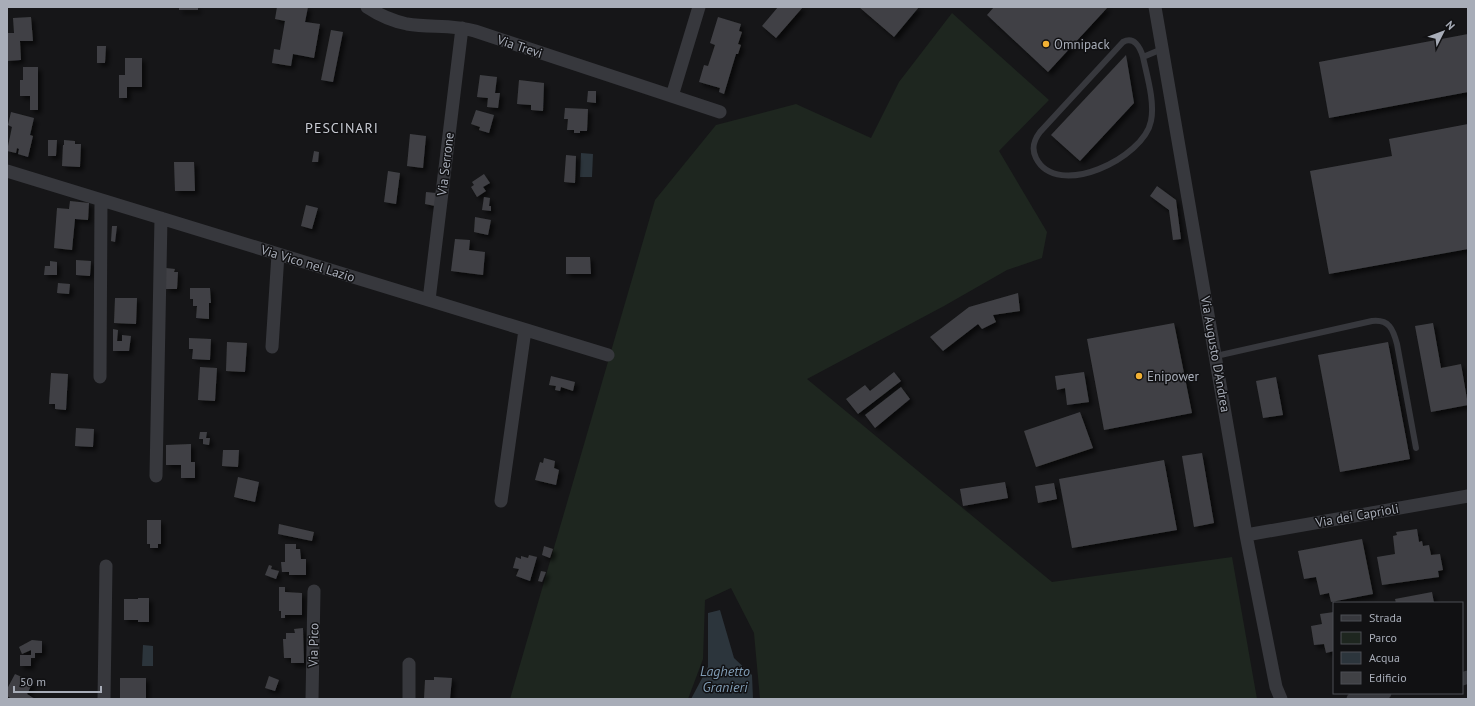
<svg xmlns="http://www.w3.org/2000/svg" width="1475" height="706" font-family="'PT Sans',sans-serif">
	<style>
		.green { fill: #1e261f }
		.water { fill: #2c353c }
		.building { fill: #404145; filter: url(#shadow) }
		.lines { fill: none; stroke-linecap: round; stroke-linejoin: round }
		.lane { stroke: #37383d; stroke-width: 6 }
		.street { stroke: #37383d; stroke-width: 13 }
		.poi-dot { fill: #f2b134; stroke: #111113; stroke-width: 1.5 }
		.labels { text-anchor: middle; stroke-width: 3; stroke-linejoin: round; paint-order: stroke }
		.poi-label { font-size: 13px; fill: #a8adb8; stroke: #111113; text-anchor: start }
		.street-label { font-size: 13px; fill: #a8adb8; stroke: #111113 }
		.neighbourhood-label { font-size: 14px; letter-spacing: 1px; fill: #c9ccd4; stroke: #111113 }
		.water-label { font-size: 14px; font-style: italic; fill: #7f9bb3; stroke: #111113 }
	</style>
	<defs>
		<filter id="shadow"><feDropShadow dx="3.5" dy="3.5" stdDeviation="2" flood-color="#0009"/></filter>
	</defs>
	<rect width="100%" height="100%" fill="#161618"/>
	<!-- green -->
	<path class="green" d="M952,13l97,87 -50,51 48,81 -5,26 -35,12 -63,36 -137,73 245,203 180,-25 25,142h-497l-6,-66 -23,-45 -26,12 -2,59 -15,40h-178l145,-499 61,-75 80,-21 75,34 28,-56z"/>
	<!-- water -->
	<path class="water" d="M581,153l12,1 -1,23h-12z
		M720,610l14,48 18,17 1,24h-62l17,-32v-54z
		M143,645l10,1v20h-11z"/>
	<!-- building -->
	<path class="building" d="M179,7h19v3h-19z
		M277,7h31l-3,15 15,2 -6,34 -21,-4 -2,12 -19,-3 2,-14 6,1 5,-29 -10,-2z
		M778,7h25l-27,31 -14,-12z
		M859,7h60l-25,30z
		M994,7h114l-60,65 -61,-57z
		M31,17l2,24h-13l1,19 -14,1v-28h7l-1,-15z
		M718,17l23,7 -2,7 3,1 -4,12 3,1 -3,9h-2l-12,40 -5,-2 1,-4 -21,-6 5,-17 4,1 7,-21 -5,-2z
		M331,30l12,2 -10,50 -12,-2z
		M1468,34v58l-139,26 -10,-56z
		M97,46h9l-1,17h-8z
		M1126,55l8,48 -54,58 -29,-26z
		M125,58h17v29h-15v11h-8v-23h6z
		M23,67h15v43h-8v-14h-10v-16h3z
		M480,75l17,2 -2,16h5l-2,15 -11,-1 1,-9 -11,-1z
		M519,80l25,3 -1,28 -12,-1v-5l-14,-1z
		M588,91h8v12l-9,-1z
		M565,108l23,1 -1,22h-7v2h-6v-3h-7l1,-11h-4z
		M476,110l18,5 -5,18 -10,-3 1,-3 -9,-3z
		M11,112l23,6 -4,17 3,1 -5,21 -10,-3 1,-5 -2,-1 -1,5 -9,-2 5,-24 -4,-2z
		M1468,124v125l-139,25 -19,-103 82,-15 -3,-17z
		M410,134l16,2 -3,32 -16,-2z
		M48,140h9l-1,16h-8z
		M64,140l11,1v3h6l-1,23 -18,-1 1,-21h1z
		M314,151l5,1 -1,10h-6z
		M566,155l10,1 -1,27 -11,-1z
		M174,162h20l1,29h-20z
		M388,171l12,2 -4,31 -12,-2z
		M484,174l6,9 -7,4 3,4 -9,6 -6,-10 3,-2 -2,-3z
		M1157,186l19,14 5,39 -8,1 -4,-30 -19,-14z
		M426,192l10,1 -1,13 -10,-2z
		M484,197l6,1 -1,8h2v5l-9,-1z
		M70,201l19,2 -1,17 -13,-1 -3,31 -18,-2 3,-40 12,1z
		M306,205l12,3 -6,21 -11,-3z
		M475,217l16,3 -3,15 -14,-3z
		M112,226h5l-2,16 -4,-1z
		M455,239l15,1 -1,10 16,2 -2,23 -32,-4z
		M566,257h24l1,17h-25z
		M76,260l15,1 -1,15 -14,-1z
		M50,261l7,1v13h-13l1,-9h5z
		M166,268l9,1 -1,3h4l-1,17h-11z
		M58,283l12,1 -1,10 -12,-1z
		M190,288h20l1,15h-2v16l-13,-1 1,-12h-4v-7h-3z
		M1018,293l2,18 -27,4 3,7 -14,7 -4,-5 -35,27 -13,-14 39,-30z
		M115,298h22l-1,26 -22,-1z
		M1174,323l18,90 -88,17 -17,-91z
		M1433,323l8,45 20,-4 7,41 -37,7 -16,-86z
		M113,329l5,1 -1,11h5v-6l9,1 -2,15h-16z
		M189,338l22,1 -1,21 -18,-1 1,-10h-4z
		M227,342l20,1 -2,29 -19,-1z
		M1388,342l22,117 -70,13 -22,-117z
		M200,367l17,1 -2,33 -17,-1z
		M894,372l7,9 -43,33 -12,-15 19,-14 5,6z
		M1084,372l5,30 -22,3 -2,-17 -8,2 -2,-14z
		M51,373l17,1 -2,36 -11,-1v-5h-6z
		M551,376l24,6 -2,9 -12,-4 -1,4 -5,-1 1,-4 -7,-1z
		M1276,377l7,38 -20,3 -7,-37z
		M901,387l9,12 -35,29 -10,-13z
		M1080,412l13,36 -57,19 -12,-36z
		M76,428l18,1 -1,18 -18,-1z
		M200,432h7l-1,6h4l-1,7 -6,-1v-5h-4z
		M191,444v18h4v16h-14v-13h-15v-20z
		M223,450h16l-1,17 -16,-1z
		M1202,453l12,70 -20,4 -12,-71z
		M544,458l11,3 -1,7 5,2 -3,15 -21,-5 5,-18 3,1z
		M1164,460l13,70 -105,18 -13,-69z
		M238,477l21,5 -4,20 -21,-5z
		M1005,482l3,16 -45,8 -3,-17z
		M1054,483l3,16 -19,4 -3,-17z
		M147,520h14v24h-3v4h-8v-4h-3z
		M279,524l35,8 -2,9 -34,-7z
		M1417,529l2,13 3,-1 1,5 6,-1 2,10 9,-1 3,16 -5,1 1,6 -57,8 -5,-28 18,-3 -2,-18 4,-1 -1,-3z
		M1362,539l11,55 -42,8 -2,-9 -9,2 -4,-18 -12,2 -6,-28z
		M285,544h11v5h4l1,10h5v16h-17v-3h-7l-1,-10h4z
		M544,546l9,3 -3,9 -8,-3z
		M529,555l8,2 -7,24 -14,-5 3,-7 -6,-1 3,-11 5,2v-3l7,2z
		M269,565l3,1 -1,3 8,2 -3,8 -11,-4z
		M541,571l5,1 -4,10 -4,-1z
		M279,587h6v5l17,1v22h-17v3h-4v-7h-2z
		M1432,592l2,11h-38l-1,-4z
		M138,598h11v24h-11v-2h-14v-21h14z
		M1334,612v39l-8,2 -2,-9 -10,1 -3,-19 11,-2 -2,-10z
		M303,628l1,35h-13v-5h-7l-1,-19h3v-6h9l-1,-4z
		M32,640l10,1v12h-7v5h-4v8h-11v-11h11v-5l-9,4 -3,-7z
		M15,674l18,8 -6,12 8,5h-23l-5,-3v-7z
		M269,676l10,4 -4,11 -10,-3z
		M434,677l18,1 -2,21h-26l1,-19h9z
		M120,678h26v21h-26z"/>
	<g class="lines">
		<!-- lane -->
		<path class="lane" d="M1143,57c-3,-10 -9,-21 -20,-15l-83,90c-6,8 -9,16 -4,26 21,42 108,0 115,-37 4,-19 -4,-45 -8,-64l19,-8
			M1216,356l156,-35c17,-2 21,8 25,23l19,104"/>
		<!-- street -->
		<path class="street" d="M367,7c12,8 26,14 40,17 23,4 45,0 68,7l245,81
			M1155,7l91,528 30,152 5,12
			M672,96l27,-89
			M7,171l601,184
			M429,300l33,-272
			M272,347l6,-93
			M100,377l1,-177
			M156,476l5,-258
			M501,501l24,-171
			M1246,535l222,-39
			M1462,679l6,-2
			M104,699l2,-133
			M312,699l2,-108
			M409,699v-35
			M1353,699l32,-6"/>
	</g>
	<!-- markers -->
	<g class="poi-dot">
		<circle cx="1046" cy="44" r="4"/>
		<circle cx="1139" cy="376" r="4"/>
	</g>
	<g class="labels">
		<!-- poi labels -->
		<g class="poi-label">
			<text x="1054" y="49">Omnipack</text>
			<text x="1147" y="381">Enipower</text>
		</g>
		<!-- street labels -->
		<g class="street-label">
			<text transform="translate(520 46) rotate(18)" y="5">Via Trevi</text>
			<text transform="translate(445 164) rotate(-83)" y="5">Via Serrone</text>
			<text transform="translate(308 263) rotate(17)" y="5">Via Vico nel Lazio</text>
			<text transform="translate(1216 354) rotate(80)" y="5">Via Augusto D'Andrea</text>
			<text transform="translate(1357 515) rotate(-10)" y="5">Via dei Caprioli</text>
			<text transform="translate(313 645) rotate(-89)" y="5">Via Pico</text>
		</g>
		<!-- neighbourhood labels -->
		<g class="neighbourhood-label">
			<text x="342" y="133">PESCINARI</text>
		</g>
		<!-- water labels -->
		<g class="water-label">
			<text x="725" y="676">Laghetto<tspan x="725" dy="16">Granieri</tspan></text>
		</g>
	</g>
	<!-- border -->
	<rect width="1475" height="706" fill="none" stroke="#a8adb8" stroke-width="16"/>
	<!-- legend -->
	<rect x="1333" y="602" width="130" height="92" fill="#111113" stroke="#4d4f55"/>
	<rect x="1341" y="615" width="20" height="6" fill="#37383d" stroke="#4d4f55"/>
	<text x="1369" y="622" font-size="12" fill="#a8adb8">Strada</text>
	<rect x="1341" y="632" width="20" height="12" fill="#1e261f" stroke="#4d4f55"/>
	<text x="1369" y="642" font-size="12" fill="#a8adb8">Parco</text>
	<rect x="1341" y="652" width="20" height="12" fill="#2c353c" stroke="#4d4f55"/>
	<text x="1369" y="662" font-size="12" fill="#a8adb8">Acqua</text>
	<rect x="1341" y="672" width="20" height="12" fill="#404145" stroke="#4d4f55"/>
	<text x="1369" y="682" font-size="12" fill="#a8adb8">Edificio</text>
	<!-- north arrow -->
	<g transform="translate(1443 32) rotate(48)" stroke="#111113" stroke-width="3" paint-order="stroke">
	<path d="M0-3L7 15L0 10L-7 15Z" fill="#a8adb8"/>
	<text y="-6" font-size="11" font-weight="bold" text-anchor="middle" fill="#a8adb8">N</text>
	</g>
	<!-- scale -->
	<path d="M14 686v6h87v-6" fill="none" stroke="#a8adb8" stroke-width="2"/>
	<text x="20" y="686" font-size="12" fill="#a8adb8" stroke="#111113" stroke-width="3" paint-order="stroke">50 m</text>
</svg>
